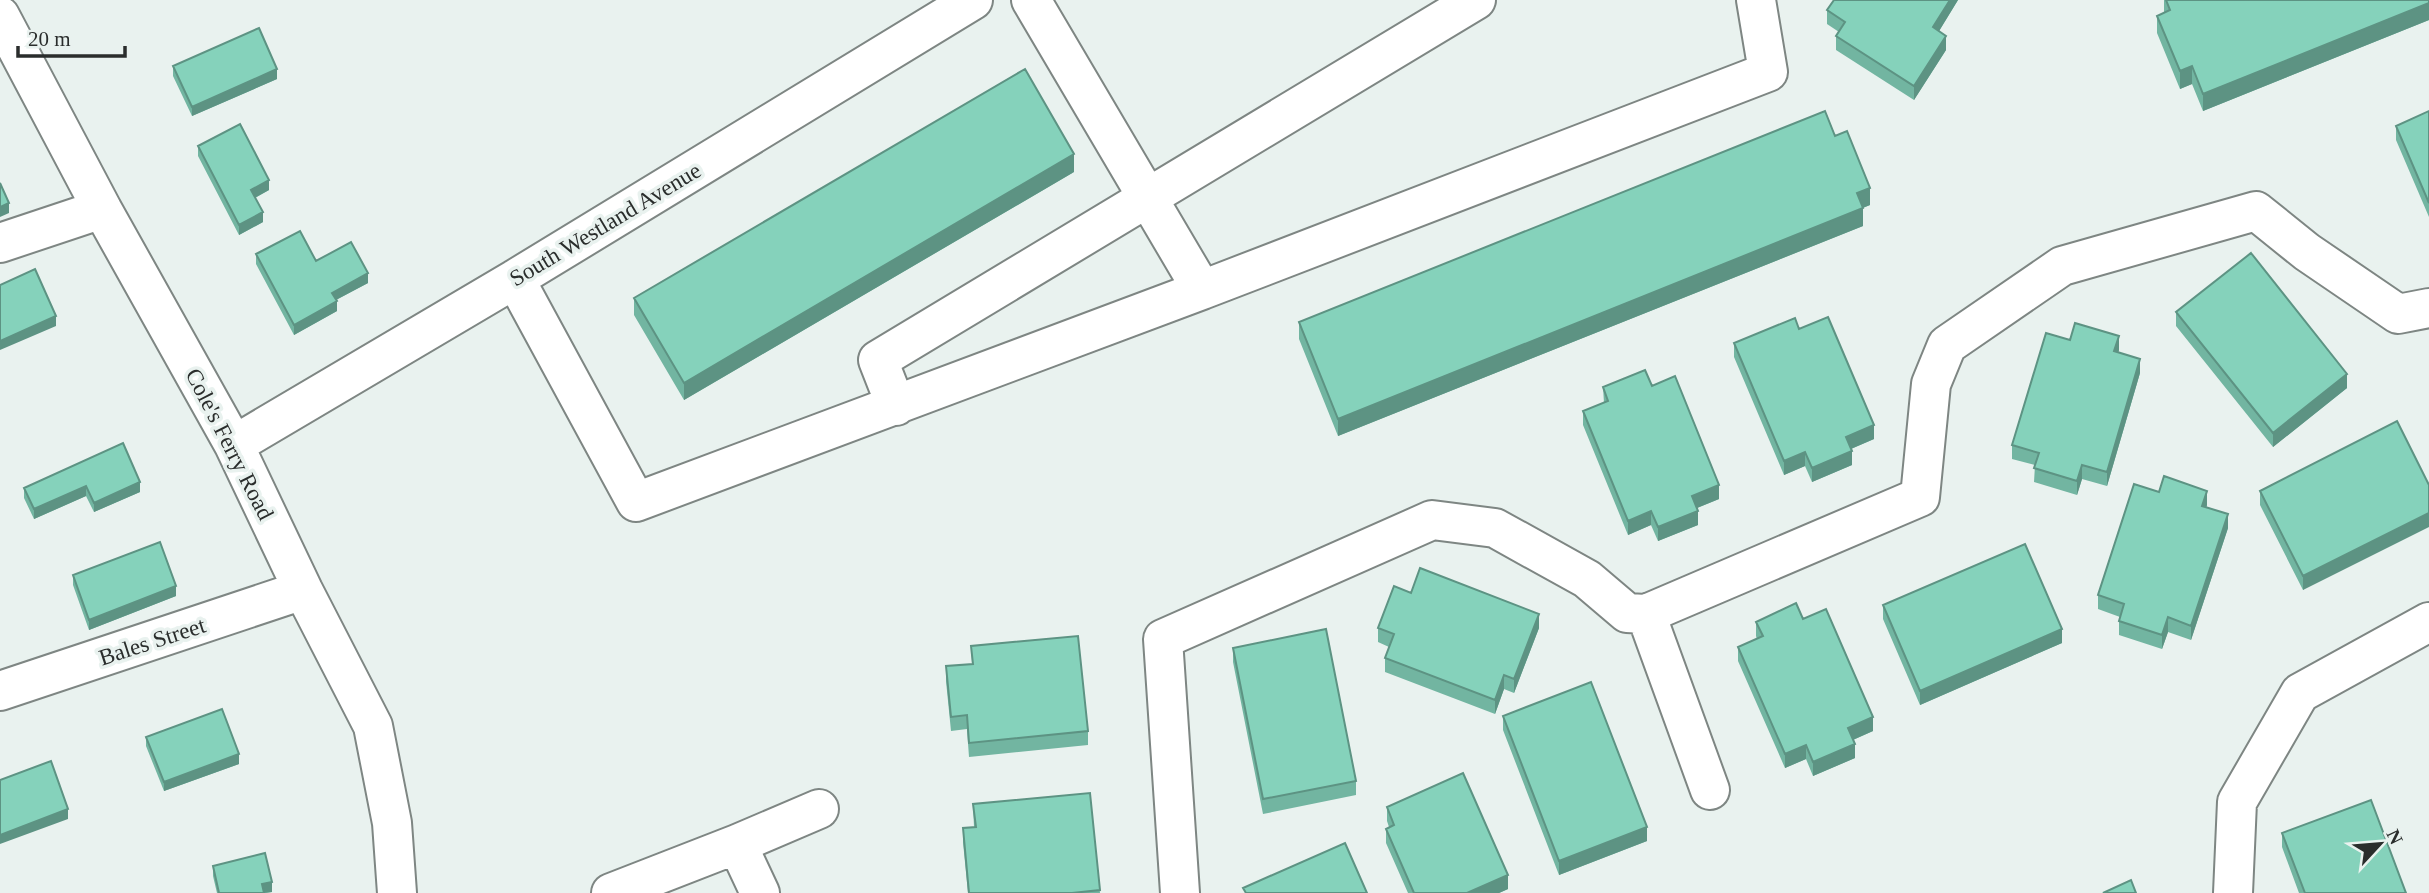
<svg xmlns="http://www.w3.org/2000/svg" width="2429" height="893" font-family="Georgia,serif">
	<style>
		.lines { fill: none; stroke-linecap: round; stroke-linejoin: round }
		.minor-casing { stroke: #7e8683; stroke-width: 42 }
		.minor { stroke: #fff; stroke-width: 38 }
		.wall { fill: #72b5a1 }
		.shaded-wall { fill: #5d9383 }
		.building { fill: #85d2bb; stroke: #5d9383; stroke-width: 2 }
		.labels { text-anchor: middle; stroke-width: 7; stroke-linejoin: round; paint-order: stroke }
		.street-label { font-size: 23px; fill: #2a2d2c; stroke: #e9f2ef }
	</style>
	<rect width="100%" height="100%" fill="#e9f2ef"/>
	<g class="lines">
		<defs>
			<path id="minor" d="M1031,0l171,290 566,-218 -12,-72
				M0,16l102,193 132,236 69,145 70,136 19,97 5,70
				M0,243l102,-34
				M515,279l121,223 566,-212
				M896,406l-18,-46 598,-360
				M234,445l281,-166 458,-279
				M1646,614l64,176
				M0,691l303,-101
				M611,893l126,-49
				M760,893l-23,-49 82,-35
				M1180,893l-17,-254 269,-119 63,8 92,51 40,34 19,1 274,-117 11,-113 16,-39 115,-79 194,-55 51,41 91,62 31,-6
				M2233,893l4,-91 63,-109 129,-71"/>
		</defs>
		<!-- minor casing -->
		<use href="#minor" class="minor-casing"/>
		<!-- minor -->
		<use href="#minor" class="minor"/>
	</g>
	<!-- wall -->
	<path class="wall" d="M1834,0h124l-19,31 7,19 -32,50 -78,-50v-14l3,-4 -12,-8v-14z
		M2164,0h265v20l-226,91 -11,-27 -12,5 -23,-56v-17l7,-3z
		M173,66l104,13 -85,37 -19,-40z
		M2429,111v106l-33,-77v-14z
		M1835,136l35,69 -7,3v18l-525,210 -39,-97v-17z
		M198,146l71,44 -14,8 8,24 -24,13 -41,-79z
		M1074,172l-390,228 -50,-85v-17z
		M256,254l60,7 52,22 -32,17 1,11 -43,24 -38,-71z
		M2176,312l171,76 -74,59 -97,-121z
		M1799,329l75,110 -23,10 1,16 -40,17 -7,-16 -21,9 -50,-118v-14z
		M2070,340l49,10 -1,2 22,21 -33,113 -25,-7 -5,16 -43,-13 1,-17 -23,-6v-14z
		M1652,386l67,113 -22,9 1,17 -40,16 -7,-16 -23,10 -45,-110v-14l21,-8 -1,-16z
		M123,443l17,49 -46,20 -8,-16 -52,23 -10,-21v-10z
		M2429,485l-126,105 -43,-85v-14z
		M2159,492l48,13 -1,2 22,21 -37,112 -23,-8 -6,17 -43,-14v-14l1,-4 -22,-8v-14z
		M73,575l103,21 -87,34 -16,-45z
		M1411,593l128,35 -25,65 -10,-4 -9,25 -110,-42v-14l4,-11 -11,-5v-14z
		M1883,605l179,38 -142,62 -37,-86z
		M1803,619l70,112 -20,9 2,18 -42,18 -7,-17 -21,9 -47,-107v-14l19,-8 -1,-3v-14z
		M971,646l117,85v14l-119,12 -2,-28 -16,2 -5,-50v-15l26,-2z
		M1233,648l123,133v14l-93,19 -30,-152z
		M1503,716l144,125 -88,34 -56,-145z
		M146,737l93,27 -75,27 -18,-45z
		M1090,793l10,100h-132l-5,-51v-14l11,-1 -1,-23z
		M1387,807l121,82 -9,4h-91l-22,-50v-14l3,-2 -2,-6z
		M2282,833l124,60h-107l-17,-46z
		M213,866l59,26 -6,1h-49l-4,-17z"/>
	<!-- shaded-wall -->
	<path class="shaded-wall" d="M1950,0h8l-25,41v-14z
		M2429,3v17l-226,91v-17z
		M1946,36v14l-32,50v-14z
		M2192,66v18l-12,5v-18z
		M277,69v10l-85,37v-9z
		M1074,154v18l-390,228v-17z
		M269,180v10l-18,10v-10z
		M1870,188v17l-13,5v-17z
		M9,203v10l-9,4v-10z
		M1863,208v18l-525,210v-17z
		M263,212v10l-24,13v-10z
		M368,273v10l-36,19v-9z
		M337,301v10l-43,24v-10z
		M56,316v10l-56,24v-9z
		M2119,336v14l-5,15v-14z
		M2140,359v14l-33,113v-14z
		M2347,374v14l-74,59v-14z
		M1874,425v14l-28,12v-14z
		M1852,451v14l-40,17v-14z
		M1805,452v14l-21,9v-14z
		M2082,465v14l-5,16v-14z
		M140,482v10l-46,20v-9z
		M1719,485v14l-27,11v-14z
		M86,486v10l-52,23v-10z
		M2207,491v14l-5,15v-14z
		M1651,511v14l-23,10v-14z
		M1698,511v14l-40,16v-14z
		M2429,513v14l-126,63v-14z
		M2228,514v14l-37,112v-14z
		M176,586v10l-87,34v-10z
		M1539,614v14l-25,65v-14z
		M2168,617v15l-6,17v-14z
		M2062,629v14l-142,62v-14z
		M1504,675v14l-9,25v-14z
		M1873,717v14l-25,11v-14z
		M1855,744v14l-42,18v-14z
		M1806,745v14l-21,9v-14z
		M239,754v10l-75,27v-9z
		M68,809v10l-68,25v-9z
		M1647,827v14l-88,34v-14z
		M1508,875v14l-9,4h-32z
		M272,882v10l-10,1v-9z"/>
	<!-- building -->
	<path class="building" d="M1834,0h116l-17,27 13,9 -32,50 -78,-50 9,-14 -18,-12z
		M2166,0h263v3l-226,91 -11,-28 -12,5 -23,-55 13,-6z
		M259,28l18,41 -85,38 -19,-41z
		M1025,69l49,85 -390,229 -50,-85z
		M1825,111l10,25 12,-5 23,57 -13,5 6,15 -525,211 -39,-97z
		M2429,111v92l-33,-77z
		M240,124l29,56 -18,10 12,22 -24,13 -41,-79z
		M0,183l9,20 -9,4z
		M300,231l16,30 35,-19 17,31 -36,20 5,8 -43,24 -38,-71z
		M2251,253l96,121 -74,59 -97,-121z
		M35,269l21,47 -56,25v-56z
		M1828,317l46,108 -28,12 6,14 -40,17 -7,-16 -21,9 -50,-118 61,-25 4,11z
		M2075,323l44,13 -5,15 26,8 -33,113 -25,-7 -5,16 -43,-13 5,-15 -27,-8 34,-112 24,7z
		M1645,370l7,16 23,-10 44,109 -27,11 6,15 -40,16 -7,-16 -23,10 -45,-110 25,-10 -5,-14z
		M2397,421l32,64v28l-126,63 -43,-85z
		M123,443l17,39 -46,21 -8,-17 -52,23 -10,-21z
		M2164,476l43,15 -5,15 26,8 -37,112 -23,-9 -6,18 -43,-14 5,-17 -26,-9 36,-111 25,8z
		M160,542l16,44 -87,34 -16,-45z
		M2025,544l37,85 -142,62 -37,-86z
		M1420,568l119,46 -25,65 -10,-4 -9,25 -110,-42 9,-24 -16,-6 16,-42 17,7z
		M1796,603l7,16 23,-10 47,108 -25,11 7,16 -42,18 -7,-17 -21,9 -47,-107 25,-11 -7,-14z
		M1326,629l30,152 -93,18 -30,-151z
		M1078,636l10,95 -119,12 -2,-28 -16,2 -5,-51 27,-2 -2,-18z
		M1591,682l56,145 -88,34 -56,-145z
		M222,709l17,45 -75,28 -18,-45z
		M51,761l17,48 -68,26v-55z
		M1463,773l45,102 -41,18h-53l-28,-64 8,-4 -7,-18z
		M1090,793l10,97 -28,3h-103l-6,-65 13,-1 -3,-23z
		M2371,800l35,93h-101l-23,-60z
		M1345,843l22,50h-121l-3,-5z
		M265,853l7,29 -10,2 2,9h-45l-6,-27z
		M2131,880l5,13h-33z"/>
	<g class="labels">
		<!-- street labels -->
		<g class="street-label">
			<text transform="translate(605 224) rotate(-31)" y="8">South Westland Avenue</text>
			<text transform="translate(230 444) rotate(63)" y="8">Cole's Ferry Road</text>
			<text transform="translate(152 641) rotate(-18)" y="8">Bales Street</text>
		</g>
	</g>
	<!-- north arrow -->
	<g transform="translate(2380 844) rotate(64)" stroke="#e9f2ef" stroke-width="5" paint-order="stroke">
	<path d="M0-5L12 26L0 18L-12 26Z" fill="#2a2d2c"/>
	<text y="-10" font-size="19" font-weight="bold" text-anchor="middle" fill="#2a2d2c">N</text>
	</g>
	<!-- scale -->
	<path d="M18 46v10h107v-10" fill="none" stroke="#2a2d2c" stroke-width="3.5"/>
	<text x="28" y="46" font-size="21" fill="#2a2d2c" stroke="#e9f2ef" stroke-width="5" paint-order="stroke">20 m</text>
</svg>
